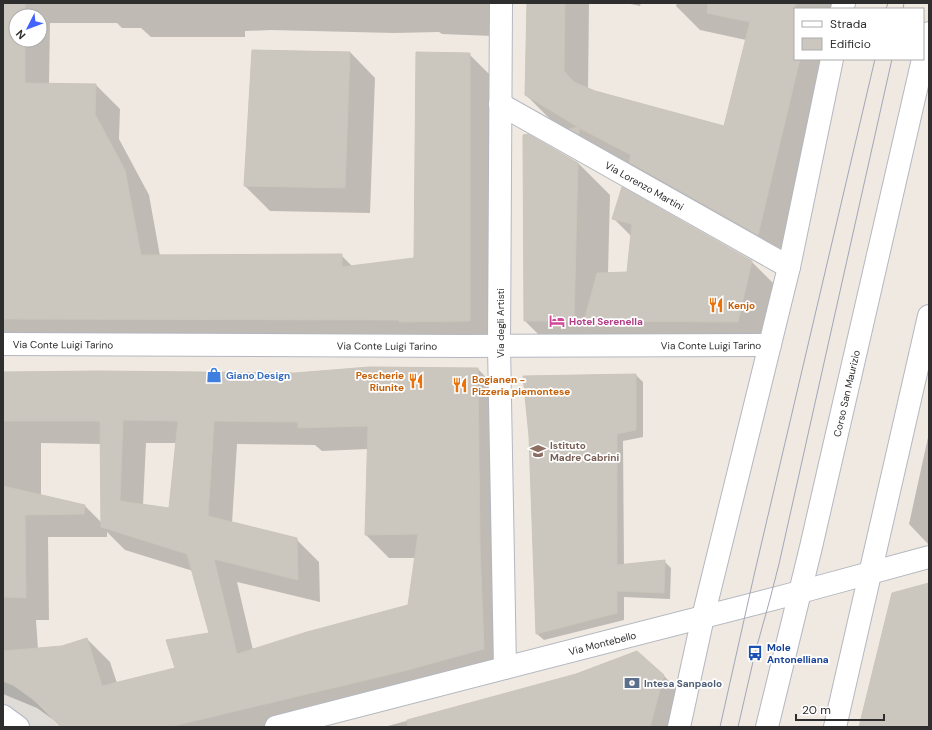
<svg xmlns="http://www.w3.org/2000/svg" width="932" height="730" font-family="'DM Sans',sans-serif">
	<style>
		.plaza { fill: #dfdcd8 }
		.shadow { fill: #0003; fill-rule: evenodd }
		.building { fill: #cbc7bf; stroke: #cbc5ba; fill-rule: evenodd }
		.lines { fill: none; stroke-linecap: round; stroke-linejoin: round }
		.street-casing { stroke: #b4b7c1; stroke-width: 24 }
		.secondary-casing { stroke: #b4b7c1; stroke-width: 24 }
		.street { stroke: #fff; stroke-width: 22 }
		.secondary { stroke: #fff; stroke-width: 22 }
		.tram { stroke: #a3a6b8; stroke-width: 1 }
		.labels { text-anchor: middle; stroke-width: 3.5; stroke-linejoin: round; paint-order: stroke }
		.street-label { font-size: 10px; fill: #2e2e2e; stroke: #fff }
		.food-label { font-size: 10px; font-weight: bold; fill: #c56008; stroke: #fff; text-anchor: start }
		.hotel-label { font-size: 10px; font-weight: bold; fill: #b23c85; stroke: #fff; text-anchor: start }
		.shop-label { font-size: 10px; font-weight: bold; fill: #366cbe; stroke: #fff; text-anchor: start }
		.education-label { font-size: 10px; font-weight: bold; fill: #785e54; stroke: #fff; text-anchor: start }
		.transit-label { font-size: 10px; font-weight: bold; fill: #164399; stroke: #fff; text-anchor: start }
		.service-label { font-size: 10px; font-weight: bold; fill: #4e5e75; stroke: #fff; text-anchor: start }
	</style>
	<rect width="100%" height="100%" fill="#efe9e1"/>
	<!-- plaza -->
	<path class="plaza" d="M3,681l10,4 10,7 17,14 20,21h-57z"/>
	<!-- shadow -->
	<path class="shadow" d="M3,3h489l1,33 -51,-2 -3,-2 -45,1 -123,-3 -26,1v6h-94l-10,-9h-19l-5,-5h-67l-1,61 47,1 24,24 -1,30 30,56 11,61 181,-1 12,12 62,-8 54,-205 25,25v266l-491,-1zM16,16h24v24h-24z
		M528,3h61l-1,86 137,38 21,-87 -46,-10 -24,-24 1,-3h165l-1,6h-46v50h34l-47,200 -232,-140 -24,-24z
		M626,3h15l-1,3z
		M253,51l97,1 25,26 -5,135 -100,-2 -25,-25z
		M578,163l32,32 -2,78h19l5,-36 -18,-18 8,-31 130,74 29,29 -14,60 -210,2 -32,-32z
		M478,369l23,24 6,279 -220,55h-226l-3,-4 -21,-15 -34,-14v-321l292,1zM41,443l60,1 1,79 -17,-17 -44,-10zM146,443h30l-6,66 -27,-4zM237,444l78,1 7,6 46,-2 -2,86 23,23h27l-7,47 -156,45 -16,-68 83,20 -1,-40 -23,-23 -64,-16zM107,532l18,18 68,21 18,63 -35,34 -59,15 -7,-21 -23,-23 -25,8 -24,2 -2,-29h13l-1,-83h59z
		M636,375l7,7v55l-20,4 1,124 40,-4 7,7 -1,31 -46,-2v23l-80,20 -7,-6z
		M929,433v112l-20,-21z
		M576,675h87l32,32 -5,20h-306z"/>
	<!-- building -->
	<path class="building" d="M3,3h22v13h-9v24h9v43l71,1 -1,30 30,56 16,85 201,-1v13l72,-9 2,-206 54,1v268l-71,1v-2l-396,-1z
		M527,3h38l-1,68 10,11 21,9 129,35 26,-104 -43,-9 1,-10h87v56h5l-42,176 -129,-73 2,-7 -52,-27v6l-10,-5 9,-2 -53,-32z
		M252,50l98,2 -5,136 -101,-2z
		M528,134l50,29 -4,158h-50l-1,-186z
		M622,187l130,74 -14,61 -154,-1 13,-48 30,-1 5,-48 -20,-5z
		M369,367l109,1 2,178 4,103 -80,22 -235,56h-108l-27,-27 -21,-15 -10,-4v-30l59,-5 25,-8 15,48 73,-18 -9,-28 43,-7 -22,-79 -86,-27 -1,-106h-97v-49l97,-1 195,2zM123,420l55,1 -9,87 -49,-7zM214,421l84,1v6l70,-2 -3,109 53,-1 -10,71 -101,27 -70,22 -23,-95 84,21 -1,-42 -89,-22z
		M636,374v56l-19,4v131l48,-5 -1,33 -47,-2v22l-81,21 -7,-198 -6,-60z
		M3,486l82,19 -1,9 -59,1 1,83 -23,-1z
		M929,583v144h-70l33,-134z
		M637,651l27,24 -14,52h-242l-1,-7 169,-46z"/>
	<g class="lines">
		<defs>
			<g id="street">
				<path d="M501,3l-2,343 6,322"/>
				<path d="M842,9l2,-6"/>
				<path id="s1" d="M500,104l289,163"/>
				<path id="s2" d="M3,344l462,2 305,-1"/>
				<path d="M3,716l15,11"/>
				<path id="s3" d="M276,727l524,-135 129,-35"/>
				<path d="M679,727l24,-110 86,-350 43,-208"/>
				<path d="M835,727l94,-411"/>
			</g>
			<g id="secondary">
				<path d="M923,59l6,-26"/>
				<path id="s4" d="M767,727l44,-180 112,-488"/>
			</g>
		</defs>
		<!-- street casing -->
		<use href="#street" class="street-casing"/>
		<!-- secondary casing -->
		<use href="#secondary" class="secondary-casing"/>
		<!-- street -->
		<use href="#street" class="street"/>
		<!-- secondary -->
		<use href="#secondary" class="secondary"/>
		<!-- tram -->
		<path class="tram" d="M886,9l2,-6
			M903,9l1,-6
			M720,727l35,-156 120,-512
			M738,727l17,-74 15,-54 9,-35 113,-505"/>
	</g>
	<!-- icons -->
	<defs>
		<symbol id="restaurant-bare" viewBox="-9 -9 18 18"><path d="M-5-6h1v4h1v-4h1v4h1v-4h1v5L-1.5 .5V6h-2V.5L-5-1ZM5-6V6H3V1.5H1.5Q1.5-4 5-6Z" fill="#e8710a" stroke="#fff" stroke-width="2.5" paint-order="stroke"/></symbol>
		<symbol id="hotel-bare" viewBox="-9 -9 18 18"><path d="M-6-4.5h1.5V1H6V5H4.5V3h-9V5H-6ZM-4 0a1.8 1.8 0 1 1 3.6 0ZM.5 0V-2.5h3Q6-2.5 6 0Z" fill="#d1479c" stroke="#fff" stroke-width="2.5" paint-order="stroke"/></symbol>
		<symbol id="shop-bare" viewBox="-9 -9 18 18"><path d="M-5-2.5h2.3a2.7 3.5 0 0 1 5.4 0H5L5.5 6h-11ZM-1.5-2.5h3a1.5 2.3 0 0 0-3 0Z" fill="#3f7fe0" stroke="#fff" stroke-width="2.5" paint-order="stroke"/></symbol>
		<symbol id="school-bare" viewBox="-9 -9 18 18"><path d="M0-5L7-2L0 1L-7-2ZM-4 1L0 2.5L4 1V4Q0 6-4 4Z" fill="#8d6e63" stroke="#fff" stroke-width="2.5" paint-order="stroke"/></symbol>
		<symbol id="bus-bare" viewBox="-9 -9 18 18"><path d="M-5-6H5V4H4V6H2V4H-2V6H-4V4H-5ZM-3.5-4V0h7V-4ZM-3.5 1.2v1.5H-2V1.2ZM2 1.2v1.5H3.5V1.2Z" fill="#1a4fb4" stroke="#fff" stroke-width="2.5" paint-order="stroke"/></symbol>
		<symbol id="bank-bare" viewBox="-9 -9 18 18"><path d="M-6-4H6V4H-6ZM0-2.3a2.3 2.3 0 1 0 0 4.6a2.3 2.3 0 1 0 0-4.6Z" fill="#5c6f8a" stroke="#fff" stroke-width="2.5" paint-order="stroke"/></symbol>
	</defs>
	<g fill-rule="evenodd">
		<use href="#restaurant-bare" x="705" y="294" width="22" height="22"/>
		<use href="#hotel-bare" x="546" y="310" width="22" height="22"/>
		<use href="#shop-bare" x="203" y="364" width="22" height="22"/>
		<use href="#restaurant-bare" x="405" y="370" width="22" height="22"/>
		<use href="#restaurant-bare" x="449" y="374" width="22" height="22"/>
		<use href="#school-bare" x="527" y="440" width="22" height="22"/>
		<use href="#bus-bare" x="744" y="642" width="22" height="22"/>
		<use href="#bank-bare" x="621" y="672" width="22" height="22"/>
	</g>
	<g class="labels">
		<!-- street labels -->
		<g class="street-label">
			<text dy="4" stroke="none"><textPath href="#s1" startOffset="166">Via Lorenzo Martini</textPath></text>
			<text transform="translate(500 323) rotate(-90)" y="4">Via degli Artisti</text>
			<text dy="4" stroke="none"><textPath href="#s2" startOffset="60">Via Conte Luigi Tarino</textPath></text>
			<text dy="4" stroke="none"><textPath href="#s2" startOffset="708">Via Conte Luigi Tarino</textPath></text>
			<text dy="4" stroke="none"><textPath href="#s2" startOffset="384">Via Conte Luigi Tarino</textPath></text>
			<text dy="4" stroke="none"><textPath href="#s4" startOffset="343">Corso San Maurizio</textPath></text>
			<text dy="4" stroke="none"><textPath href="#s3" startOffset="337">Via Montebello</textPath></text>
		</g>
		<!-- food labels -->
		<g class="food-label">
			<text x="728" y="309">Kenjo</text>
			<text x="404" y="379" text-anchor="end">Pescherie<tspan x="404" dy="12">Riunite</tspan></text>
			<text x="472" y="383">Bogianen -<tspan x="472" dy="12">Pizzeria piemontese</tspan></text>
		</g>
		<!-- hotel labels -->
		<g class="hotel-label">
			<text x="569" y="325">Hotel Serenella</text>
		</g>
		<!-- shop labels -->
		<g class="shop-label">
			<text x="226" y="379">Giano Design</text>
		</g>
		<!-- education labels -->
		<g class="education-label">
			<text x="550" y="449">Istituto<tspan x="550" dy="12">Madre Cabrini</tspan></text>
		</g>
		<!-- transit labels -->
		<g class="transit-label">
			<text x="767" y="651">Mole<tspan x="767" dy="12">Antonelliana</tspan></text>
		</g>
		<!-- service labels -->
		<g class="service-label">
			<text x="644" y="687">Intesa Sanpaolo</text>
		</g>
	</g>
	<!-- border -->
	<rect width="932" height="730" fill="none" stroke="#2e2e2e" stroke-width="8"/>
	<!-- legend -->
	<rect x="794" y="8" width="130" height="52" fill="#ffffff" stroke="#ababab"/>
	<rect x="802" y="21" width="20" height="6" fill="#ffffff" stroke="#ababab"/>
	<text x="830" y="28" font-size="12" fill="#2e2e2e">Strada</text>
	<rect x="802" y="38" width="20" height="12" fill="#cbc7bf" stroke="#ababab"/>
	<text x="830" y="48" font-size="12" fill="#2e2e2e">Edificio</text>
	<!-- north arrow -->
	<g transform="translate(28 28) rotate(228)"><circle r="19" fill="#ffffff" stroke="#ababab"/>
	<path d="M0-3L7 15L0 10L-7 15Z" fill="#4264fb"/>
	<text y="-6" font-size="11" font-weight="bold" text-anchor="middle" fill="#2e2e2e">N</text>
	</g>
	<!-- scale -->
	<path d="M796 714v6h88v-6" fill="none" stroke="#2e2e2e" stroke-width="2"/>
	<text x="802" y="714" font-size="12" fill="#2e2e2e" stroke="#ffffff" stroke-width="3" paint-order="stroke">20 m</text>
</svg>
